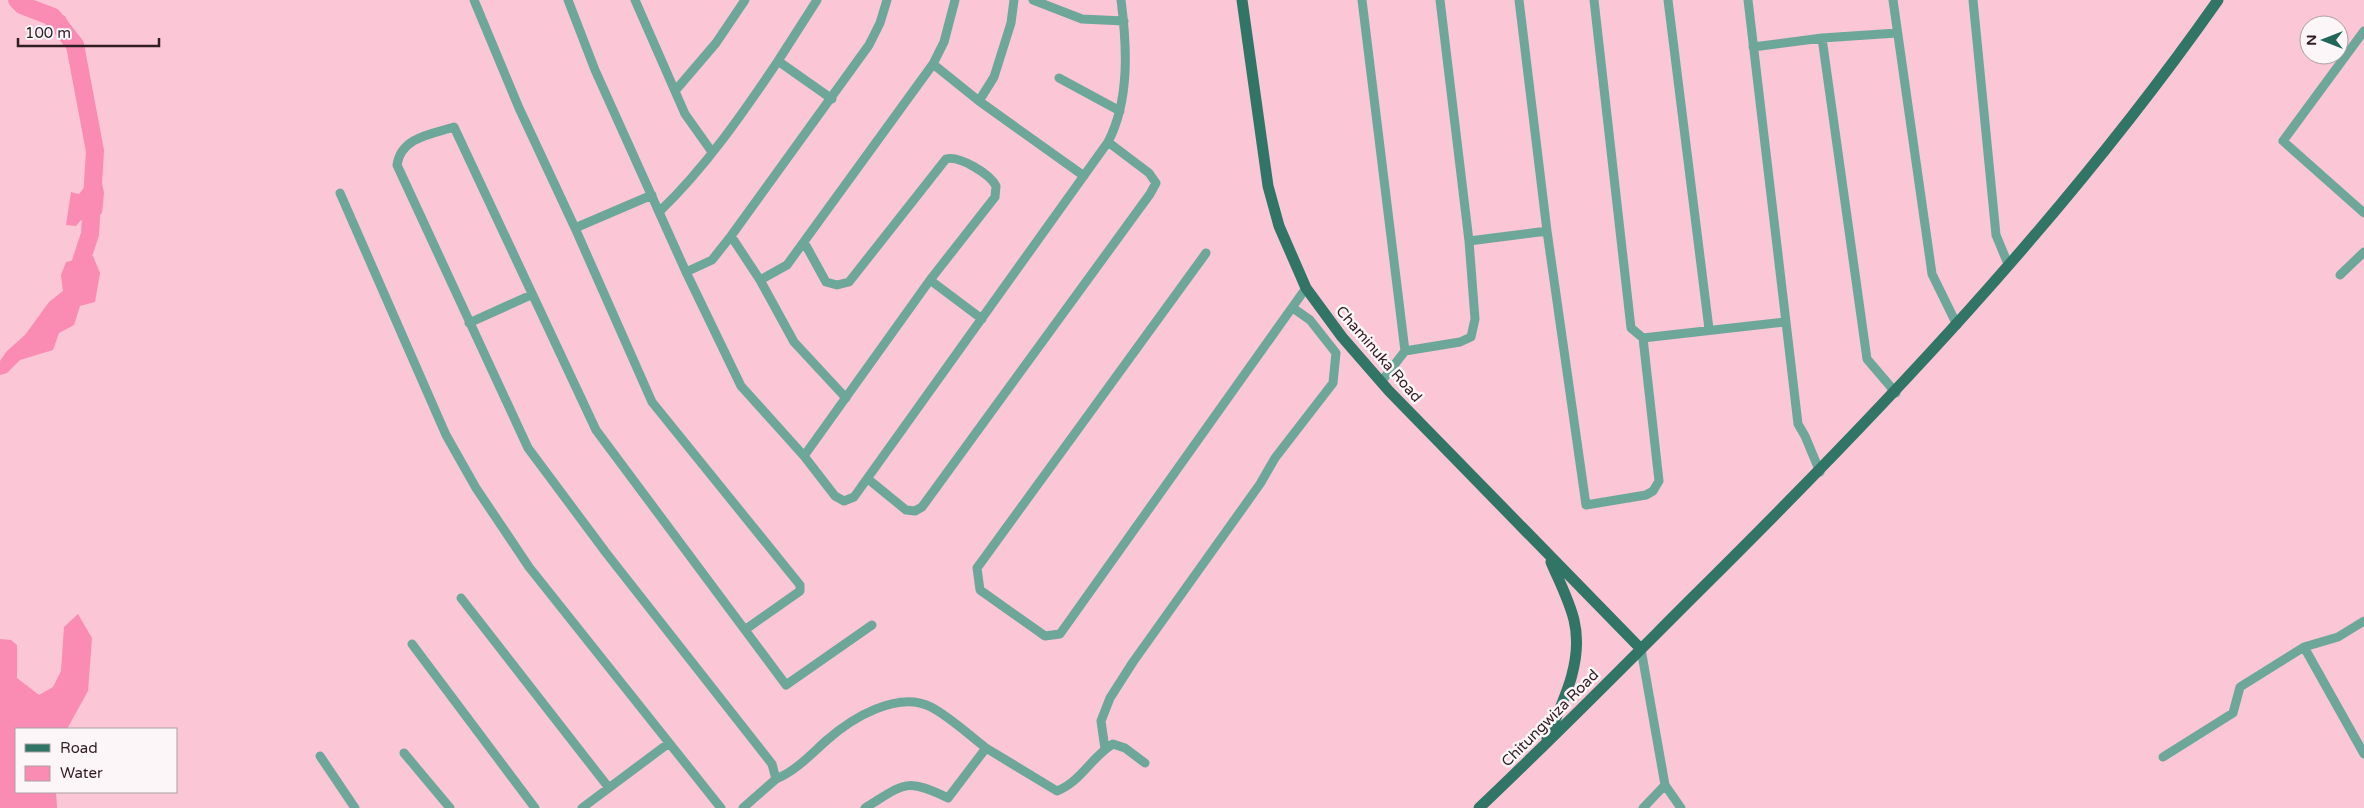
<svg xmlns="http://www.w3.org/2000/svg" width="2364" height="808" font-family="'Varela Round',sans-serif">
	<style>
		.water { fill: #fa8bb3 }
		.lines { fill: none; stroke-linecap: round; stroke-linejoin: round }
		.river { stroke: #fa8bb3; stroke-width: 18 }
		.minor { stroke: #6da79a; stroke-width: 9 }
		.major { stroke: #317567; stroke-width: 11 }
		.labels { text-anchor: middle; stroke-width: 5; stroke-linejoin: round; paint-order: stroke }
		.street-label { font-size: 15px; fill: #311d24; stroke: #fcf6f8 }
	</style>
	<rect width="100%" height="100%" fill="#fbc6d6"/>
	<!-- water -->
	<path class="water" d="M10,0h16l2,4 37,12 3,6v9l-9,3 -12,-4 -2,-8 -9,-3 -5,-6h-8z
		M90,165l9,4 5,24 -2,20 -7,7h-14l-5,6 -10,-1 5,-33 8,2c8,-9 11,-17 11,-29z
		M93,256l7,17 -5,29 -15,4 -6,19 -15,8 -6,17 -33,10 -13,13 -7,2v-14l7,-10 18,-16 24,-33 14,-11 -2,-16 5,-13z
		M78,614l14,24 -4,53 -21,38h-51v63h40l1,16h-57v-169l11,1 6,5v33l22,17 14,-8 8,-16 3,-44z"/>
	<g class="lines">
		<!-- river -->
		<path class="river" d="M17,0l5,5 31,12 22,28 20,106 -5,83 -15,46"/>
		<!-- minor -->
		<path class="minor" d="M474,0l45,108 56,120
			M568,0l27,70 91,202 55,114 63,70 31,40 9,5 10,-4 254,-355c22,-42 19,-96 13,-142
			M635,0l50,114 27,38
			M817,0l-39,61 54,38
			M1033,0l49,19 42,2
			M1362,0l43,351
			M1519,0l28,231 39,274 60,-10 7,-4 6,-10 -16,-143
			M1594,0l37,328 12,10 142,-16
			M1668,0l41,329
			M1748,0l50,424 7,12 15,36
			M1893,0l39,274 25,51
			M1973,0l23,235 12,29
			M2364,31l-81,110 81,72
			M1822,38l45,321 29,34
			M1753,47l69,-9 75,-5
			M933,64l46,37 105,75
			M1059,78l61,33
			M675,91l41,-48 29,-43
			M979,101l15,-24 17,-54 3,-23
			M340,193l106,242 30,53 53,79 192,241
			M652,195l-77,33 77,174 148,183v6l-54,38
			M660,211c45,-43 83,-98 118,-150
			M731,236l29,44 34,62 52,56
			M1469,241l78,-10
			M804,242l22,40 11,3 12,-3 97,-123c13,-4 44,15 50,27l-1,11 -65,83 -126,176
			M1206,253l-229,315 3,22 65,46 15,-2 246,-346
			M686,272l26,-12 19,-24 138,-191 11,-22 7,-23
			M2340,275l24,-23
			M760,280l27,-15 146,-201 11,-22 11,-42
			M930,280l52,39
			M469,323l62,-28
			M1381,382l24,-31 55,-9 11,-5 4,-18 -6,-78 -29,-241
			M868,479l38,31 9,1 7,-4 228,-313 6,-11 -7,-10 -41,-31
			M461,598l148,190
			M412,644l123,164
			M2304,647l60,107
			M1641,649l24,136 16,23
			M1105,749l-4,-28 9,-23 23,-36 127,-178 15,-26 58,-75 3,-30 -26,-33 -17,-12
			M404,753l46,55
			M320,756l35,52
			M2163,757l70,-44 7,-26 64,-40 34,-10 26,-16
			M776,779c20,-8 35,-25 51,-39 25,-22 71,-50 104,-33 19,10 38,28 55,41
			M582,808l87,-65
			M743,808l33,-29 -4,-15 -165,-210 -79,-106 -131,-283c4,-28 35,-31 57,-38l142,303 190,255 86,-60
			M865,808c39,-24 40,-31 83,-10l38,-50 71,43c24,-9 35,-35 56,-47l12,4 20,15
			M1643,808l22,-23"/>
		<!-- major -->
		<path class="major" d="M1242,0l26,186 11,40 27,62 36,49 47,54 252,258
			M1547,738c16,-36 37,-77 27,-118 -5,-20 -15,-39 -23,-58
			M1479,808c72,-68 142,-139 212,-209 189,-187 374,-381 527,-599"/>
	</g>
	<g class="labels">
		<!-- street labels -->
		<g class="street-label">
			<text transform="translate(1379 354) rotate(49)" y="5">Chaminuka Road</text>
			<text transform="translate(1550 718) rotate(-45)" y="5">Chitungwiza Road</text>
		</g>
	</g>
	<!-- legend -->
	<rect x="15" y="728" width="162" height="65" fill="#fcf6f8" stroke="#ab9fa3"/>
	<rect x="25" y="744" width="25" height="8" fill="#317567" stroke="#ab9fa3"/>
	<text x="60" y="753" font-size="15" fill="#311d24">Road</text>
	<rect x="25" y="766" width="25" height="15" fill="#fa8bb3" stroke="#ab9fa3"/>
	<text x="60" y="778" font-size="15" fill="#311d24">Water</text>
	<!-- north arrow -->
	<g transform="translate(2324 40) rotate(270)"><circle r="24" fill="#fcf6f8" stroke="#ab9fa3"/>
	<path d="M0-4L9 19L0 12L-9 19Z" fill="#216759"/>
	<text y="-8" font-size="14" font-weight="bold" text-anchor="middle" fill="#311d24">N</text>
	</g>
	<!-- scale -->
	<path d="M18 38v8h141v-8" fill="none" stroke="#311d24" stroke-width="2.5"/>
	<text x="25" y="38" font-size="15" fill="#311d24" stroke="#fcf6f8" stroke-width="4" paint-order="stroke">100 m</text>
</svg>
